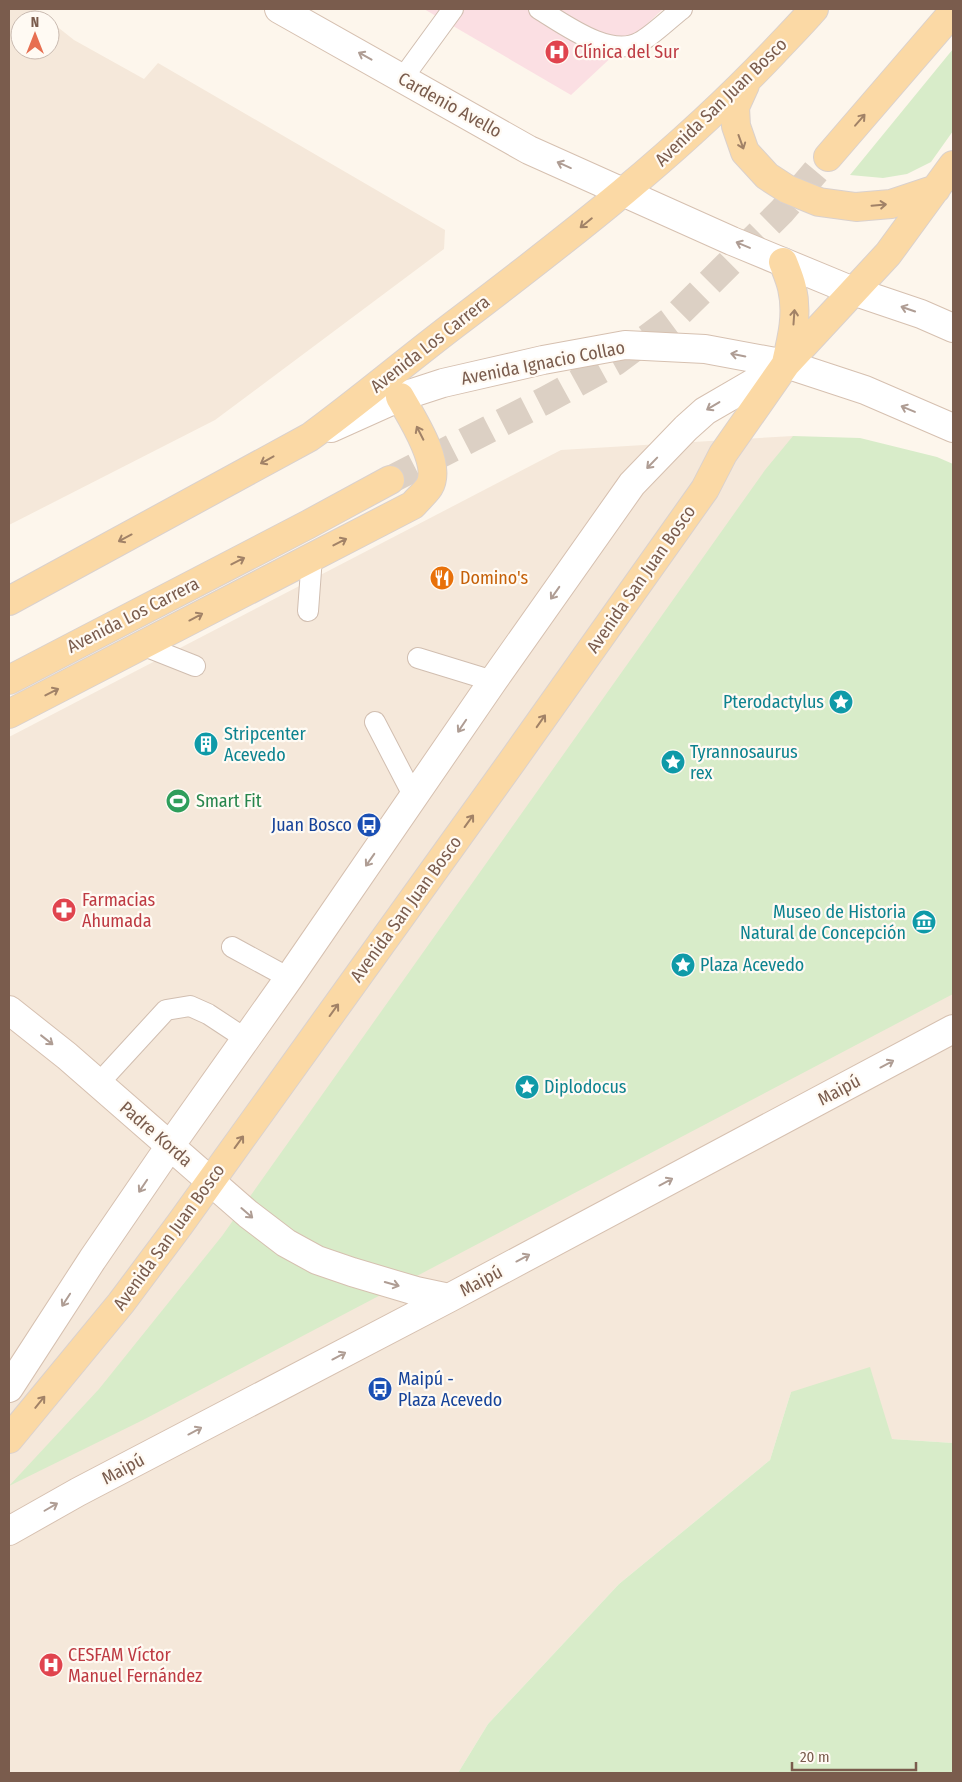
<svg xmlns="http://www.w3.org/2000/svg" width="962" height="1782" font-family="'Fira Sans Condensed',sans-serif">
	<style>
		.residential { fill: #f5e8da }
		.medical { fill: #fbdfe3 }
		.green { fill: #d8ecc9 }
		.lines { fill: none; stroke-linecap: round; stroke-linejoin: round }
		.primary-tunnel { stroke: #dcd0c4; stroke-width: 28; stroke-dasharray: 28 14; stroke-linecap: butt }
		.service-casing { stroke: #d1beb0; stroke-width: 22 }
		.secondary-casing { stroke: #d6c0b0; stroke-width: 30 }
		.primary-casing { stroke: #dad1cd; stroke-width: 30 }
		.service { stroke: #fff; stroke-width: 20 }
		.secondary { stroke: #fff; stroke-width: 28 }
		.primary { stroke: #fbd9a5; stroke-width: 28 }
		.oneway { stroke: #af9d94 }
		.oneway2 { stroke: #a18267 }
		.labels { text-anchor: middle; stroke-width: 4.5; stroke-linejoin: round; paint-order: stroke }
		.health-label { font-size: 18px; fill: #be3a42; stroke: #fffaf3; text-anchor: start }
		.street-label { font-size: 18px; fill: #7a5c4d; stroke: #fffaf3 }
		.food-label { font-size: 18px; fill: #c56008; stroke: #fffaf3; text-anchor: start }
		.culture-label { font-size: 18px; fill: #0d838f; stroke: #fffaf3; text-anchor: start }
		.leisure-label { font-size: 18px; fill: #27864d; stroke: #fffaf3; text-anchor: start }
		.transit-label { font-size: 18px; fill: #164399; stroke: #fffaf3; text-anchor: end }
	</style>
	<rect width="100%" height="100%" fill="#fdf6ec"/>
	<!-- residential -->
	<path class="residential" d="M9,9h25l14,11h-28v30h30v-29l24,19 70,39 14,-16 287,167 -1,19 -229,171 -206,105z
		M793,436l133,39 27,15v953l-61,-4 -101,-47 -21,68 -151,124 -131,140 -30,49h-449v-1036l552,-287z"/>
	<!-- medical -->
	<path class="medical" d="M424,9h239l-92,86z"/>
	<!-- green -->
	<path class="green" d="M953,49v82l-22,31 -24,12 -24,4 -33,-3z
		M793,436l67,2 77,19 16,7v530l-810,426 -134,66 90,-97 123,-153 543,-766z
		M870,1367l22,72 61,4v330h-495l30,-49 131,-140 151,-124 21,-68z"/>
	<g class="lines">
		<!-- primary-tunnel -->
		<path class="primary-tunnel" d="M390,480l154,-79 71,-39 58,-43 109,-108 46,-54"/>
		<defs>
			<path id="service" d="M539,9c25,15 71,50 101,33 13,-7 30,-24 42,-33
				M402,79l51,-70
				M308,611l4,-54
				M142,645l53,21
				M418,658l75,23
				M375,722l39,75
				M232,947l57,31
				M99,1083l67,-73 24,-4 18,8 38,25"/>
			<path id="secondary" d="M279,9l250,141 203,91 121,50 68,23 32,14
				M331,428l69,-31 43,-14 100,-23 82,-15 80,4 81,15 79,26 88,38
				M9,1010l58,46 181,158 38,29 31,17 35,12 64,19 33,7
				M9,1388l83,-128 78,-114 119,-168 204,-297 139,-197 54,-56 19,-17 81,-47
				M9,1531l69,-39 371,-194 504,-269"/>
			<path id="primary" d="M745,85l-10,22 1,19 9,26 22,24 20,13 32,13 37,5 35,-3 45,-15
				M828,157l125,-145
				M783,262c3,8 7,17 9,26 6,26 0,50 -6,75
				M9,601l301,-164c52,-38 101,-80 153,-119 109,-83 215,-165 310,-265 14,-15 28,-29 41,-44
				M9,680l300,-156 81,-44
				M9,714l404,-209c5,-6 12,-12 16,-18 14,-23 -18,-70 -29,-90
				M9,1439l112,-136 59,-79 333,-464 192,-271 18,-35 63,-90 102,-110 65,-89"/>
		</defs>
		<!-- service casing -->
		<use href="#service" class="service-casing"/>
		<!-- secondary casing -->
		<use href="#secondary" class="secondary-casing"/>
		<!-- primary casing -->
		<use href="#primary" class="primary-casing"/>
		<!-- service -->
		<use href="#service" class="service"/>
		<!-- secondary -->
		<use href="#secondary" class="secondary"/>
		<!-- primary -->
		<use href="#primary" class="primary"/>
	</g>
	<!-- one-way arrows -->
	<defs><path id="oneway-shaft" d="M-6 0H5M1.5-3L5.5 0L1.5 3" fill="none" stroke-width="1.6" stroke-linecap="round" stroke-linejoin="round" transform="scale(1.25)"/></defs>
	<g class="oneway">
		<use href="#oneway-shaft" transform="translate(365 56) rotate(-151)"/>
		<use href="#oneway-shaft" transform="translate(564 165) rotate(-156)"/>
		<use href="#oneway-shaft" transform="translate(743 245) rotate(-157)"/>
		<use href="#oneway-shaft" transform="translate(908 309) rotate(-161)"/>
		<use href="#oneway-shaft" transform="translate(738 355) rotate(-169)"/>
		<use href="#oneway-shaft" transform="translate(713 406) rotate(149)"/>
		<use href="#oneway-shaft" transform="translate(908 409) rotate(-157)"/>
		<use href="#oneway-shaft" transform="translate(652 463) rotate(134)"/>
		<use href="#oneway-shaft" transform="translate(555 593) rotate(125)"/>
		<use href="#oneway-shaft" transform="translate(462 726) rotate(124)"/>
		<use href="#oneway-shaft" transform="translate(370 860) rotate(125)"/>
		<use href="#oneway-shaft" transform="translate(47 1040) rotate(38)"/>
		<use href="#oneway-shaft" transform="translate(887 1064) rotate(-28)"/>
		<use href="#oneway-shaft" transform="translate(666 1182) rotate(-28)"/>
		<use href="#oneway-shaft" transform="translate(143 1186) rotate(124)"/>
		<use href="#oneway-shaft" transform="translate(247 1213) rotate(41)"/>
		<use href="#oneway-shaft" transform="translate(523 1258) rotate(-28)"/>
		<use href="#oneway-shaft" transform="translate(392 1284) rotate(16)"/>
		<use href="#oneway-shaft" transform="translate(66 1300) rotate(123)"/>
		<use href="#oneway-shaft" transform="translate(339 1356) rotate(-28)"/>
		<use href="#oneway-shaft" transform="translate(195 1431) rotate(-28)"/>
		<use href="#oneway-shaft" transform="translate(51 1507) rotate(-30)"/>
	</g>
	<g class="oneway2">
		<use href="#oneway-shaft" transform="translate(860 120) rotate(-49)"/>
		<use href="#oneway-shaft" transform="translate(741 142) rotate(70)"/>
		<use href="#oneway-shaft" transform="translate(879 205) rotate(-5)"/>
		<use href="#oneway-shaft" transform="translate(586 223) rotate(141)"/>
		<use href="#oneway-shaft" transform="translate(794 317) rotate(-86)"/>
		<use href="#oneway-shaft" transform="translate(420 433) rotate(-117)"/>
		<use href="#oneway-shaft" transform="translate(267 460) rotate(151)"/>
		<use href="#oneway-shaft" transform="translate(125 538) rotate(152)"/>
		<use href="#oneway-shaft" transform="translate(340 542) rotate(-27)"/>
		<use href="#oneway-shaft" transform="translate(238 561) rotate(-27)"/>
		<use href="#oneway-shaft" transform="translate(196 617) rotate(-28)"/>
		<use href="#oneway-shaft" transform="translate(52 692) rotate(-27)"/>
		<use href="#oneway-shaft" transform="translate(541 721) rotate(-55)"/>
		<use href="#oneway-shaft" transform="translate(469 821) rotate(-54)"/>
		<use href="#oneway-shaft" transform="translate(334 1010) rotate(-54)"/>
		<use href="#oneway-shaft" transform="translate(239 1142) rotate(-54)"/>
		<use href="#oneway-shaft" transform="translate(40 1402) rotate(-51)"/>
	</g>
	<!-- icons -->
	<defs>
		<symbol id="hospital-disc" viewBox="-11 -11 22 22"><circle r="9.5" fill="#e0444e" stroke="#fffaf3"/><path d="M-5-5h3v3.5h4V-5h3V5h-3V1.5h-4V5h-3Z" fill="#fff"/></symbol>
		<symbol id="restaurant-disc" viewBox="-11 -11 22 22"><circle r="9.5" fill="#e8710a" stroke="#fffaf3"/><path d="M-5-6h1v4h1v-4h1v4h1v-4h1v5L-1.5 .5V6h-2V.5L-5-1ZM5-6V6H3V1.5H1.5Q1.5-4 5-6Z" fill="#fff"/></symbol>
		<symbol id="sight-disc" viewBox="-11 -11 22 22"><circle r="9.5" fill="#0f9aa8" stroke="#fffaf3"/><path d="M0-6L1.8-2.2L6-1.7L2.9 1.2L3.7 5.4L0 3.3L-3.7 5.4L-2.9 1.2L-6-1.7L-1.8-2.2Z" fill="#fff"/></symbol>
		<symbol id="building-disc" viewBox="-11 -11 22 22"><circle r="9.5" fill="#0f9aa8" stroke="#fffaf3"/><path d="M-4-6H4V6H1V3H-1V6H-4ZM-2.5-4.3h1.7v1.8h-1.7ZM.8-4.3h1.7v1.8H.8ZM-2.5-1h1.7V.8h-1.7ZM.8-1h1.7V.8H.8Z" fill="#fff"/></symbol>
		<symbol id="stadium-disc" viewBox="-11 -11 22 22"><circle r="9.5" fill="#2e9e5b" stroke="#fffaf3"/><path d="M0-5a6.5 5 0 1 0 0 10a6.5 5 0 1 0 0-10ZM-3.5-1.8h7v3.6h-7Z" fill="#fff"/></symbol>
		<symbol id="bus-disc" viewBox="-11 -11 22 22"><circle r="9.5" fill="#1a4fb4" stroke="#fffaf3"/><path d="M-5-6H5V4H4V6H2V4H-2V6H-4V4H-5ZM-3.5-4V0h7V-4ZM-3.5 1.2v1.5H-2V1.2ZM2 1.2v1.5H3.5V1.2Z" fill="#fff"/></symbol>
		<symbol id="pharmacy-disc" viewBox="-11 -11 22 22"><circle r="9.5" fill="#e0444e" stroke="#fffaf3"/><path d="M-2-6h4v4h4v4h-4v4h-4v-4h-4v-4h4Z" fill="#fff"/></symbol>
		<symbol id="museum-disc" viewBox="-11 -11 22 22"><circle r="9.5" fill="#0f9aa8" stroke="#fffaf3"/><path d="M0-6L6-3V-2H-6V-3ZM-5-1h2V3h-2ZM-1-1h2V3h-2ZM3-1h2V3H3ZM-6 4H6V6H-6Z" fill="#fff"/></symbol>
	</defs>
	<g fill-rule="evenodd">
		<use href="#hospital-disc" x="543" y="38" width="28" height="28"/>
		<use href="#restaurant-disc" x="428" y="564" width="28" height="28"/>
		<use href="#sight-disc" x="827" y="688" width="28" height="28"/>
		<use href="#building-disc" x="192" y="730" width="28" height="28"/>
		<use href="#sight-disc" x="659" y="748" width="28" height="28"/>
		<use href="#stadium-disc" x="164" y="787" width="28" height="28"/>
		<use href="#bus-disc" x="355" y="811" width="28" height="28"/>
		<use href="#pharmacy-disc" x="50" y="896" width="28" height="28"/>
		<use href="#museum-disc" x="910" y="908" width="28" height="28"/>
		<use href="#sight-disc" x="669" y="951" width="28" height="28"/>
		<use href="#sight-disc" x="513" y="1073" width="28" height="28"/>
		<use href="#bus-disc" x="366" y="1375" width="28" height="28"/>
		<use href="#hospital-disc" x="37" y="1651" width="28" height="28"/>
	</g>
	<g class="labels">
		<!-- health labels -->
		<g class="health-label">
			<text x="574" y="58">Clínica del Sur</text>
			<text x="82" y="906">Farmacias<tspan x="82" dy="21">Ahumada</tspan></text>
			<text x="68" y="1661">CESFAM Víctor<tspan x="68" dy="21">Manuel Fernández</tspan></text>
		</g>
		<!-- street labels -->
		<g class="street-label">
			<text transform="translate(721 102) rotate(-44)" y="6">Avenida San Juan Bosco</text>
			<text transform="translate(450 105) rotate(29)" y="6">Cardenio Avello</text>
			<text transform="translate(430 344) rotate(-38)" y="6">Avenida Los Carrera</text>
			<text transform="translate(543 363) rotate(-11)" y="6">Avenida Ignacio Collao</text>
			<text transform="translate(641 579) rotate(-55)" y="6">Avenida San Juan Bosco</text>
			<text transform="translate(133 615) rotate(-27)" y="6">Avenida Los Carrera</text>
			<text transform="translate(406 909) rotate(-54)" y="6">Avenida San Juan Bosco</text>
			<text transform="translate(839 1090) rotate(-28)" y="6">Maipú</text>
			<text transform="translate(156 1134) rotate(41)" y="6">Padre Korda</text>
			<text transform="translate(169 1237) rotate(-54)" y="6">Avenida San Juan Bosco</text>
			<text transform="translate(481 1281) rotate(-28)" y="6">Maipú</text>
			<text transform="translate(123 1469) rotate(-28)" y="6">Maipú</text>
		</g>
		<!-- food labels -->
		<g class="food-label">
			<text x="460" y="584">Domino's</text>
		</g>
		<!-- culture labels -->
		<g class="culture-label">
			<text x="824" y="708" text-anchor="end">Pterodactylus</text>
			<text x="224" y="740">Stripcenter<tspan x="224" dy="21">Acevedo</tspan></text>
			<text x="690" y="758">Tyrannosaurus<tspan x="690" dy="21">rex</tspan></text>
			<text x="906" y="918" text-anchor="end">Museo de Historia<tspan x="906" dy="21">Natural de Concepción</tspan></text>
			<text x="700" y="971">Plaza Acevedo</text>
			<text x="544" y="1093">Diplodocus</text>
		</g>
		<!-- leisure labels -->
		<g class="leisure-label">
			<text x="196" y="807">Smart Fit</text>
		</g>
		<!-- transit labels -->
		<g class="transit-label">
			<text x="352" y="831">Juan Bosco</text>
			<text x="398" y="1385" text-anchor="start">Maipú -<tspan x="398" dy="21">Plaza Acevedo</tspan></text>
		</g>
	</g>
	<!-- border -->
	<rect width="962" height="1782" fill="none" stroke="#7a5c4d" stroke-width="20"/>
	<!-- north arrow -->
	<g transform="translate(35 35)"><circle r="24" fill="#fffaf3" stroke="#cabbb1"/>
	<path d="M0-4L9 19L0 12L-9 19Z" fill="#e76f51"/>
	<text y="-8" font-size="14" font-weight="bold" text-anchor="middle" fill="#7a5c4d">N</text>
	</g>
	<!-- scale -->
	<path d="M792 1762v8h124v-8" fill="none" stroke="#7a5c4d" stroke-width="2.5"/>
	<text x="800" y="1762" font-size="15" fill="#7a5c4d" stroke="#fffaf3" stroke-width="4" paint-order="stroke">20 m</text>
</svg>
